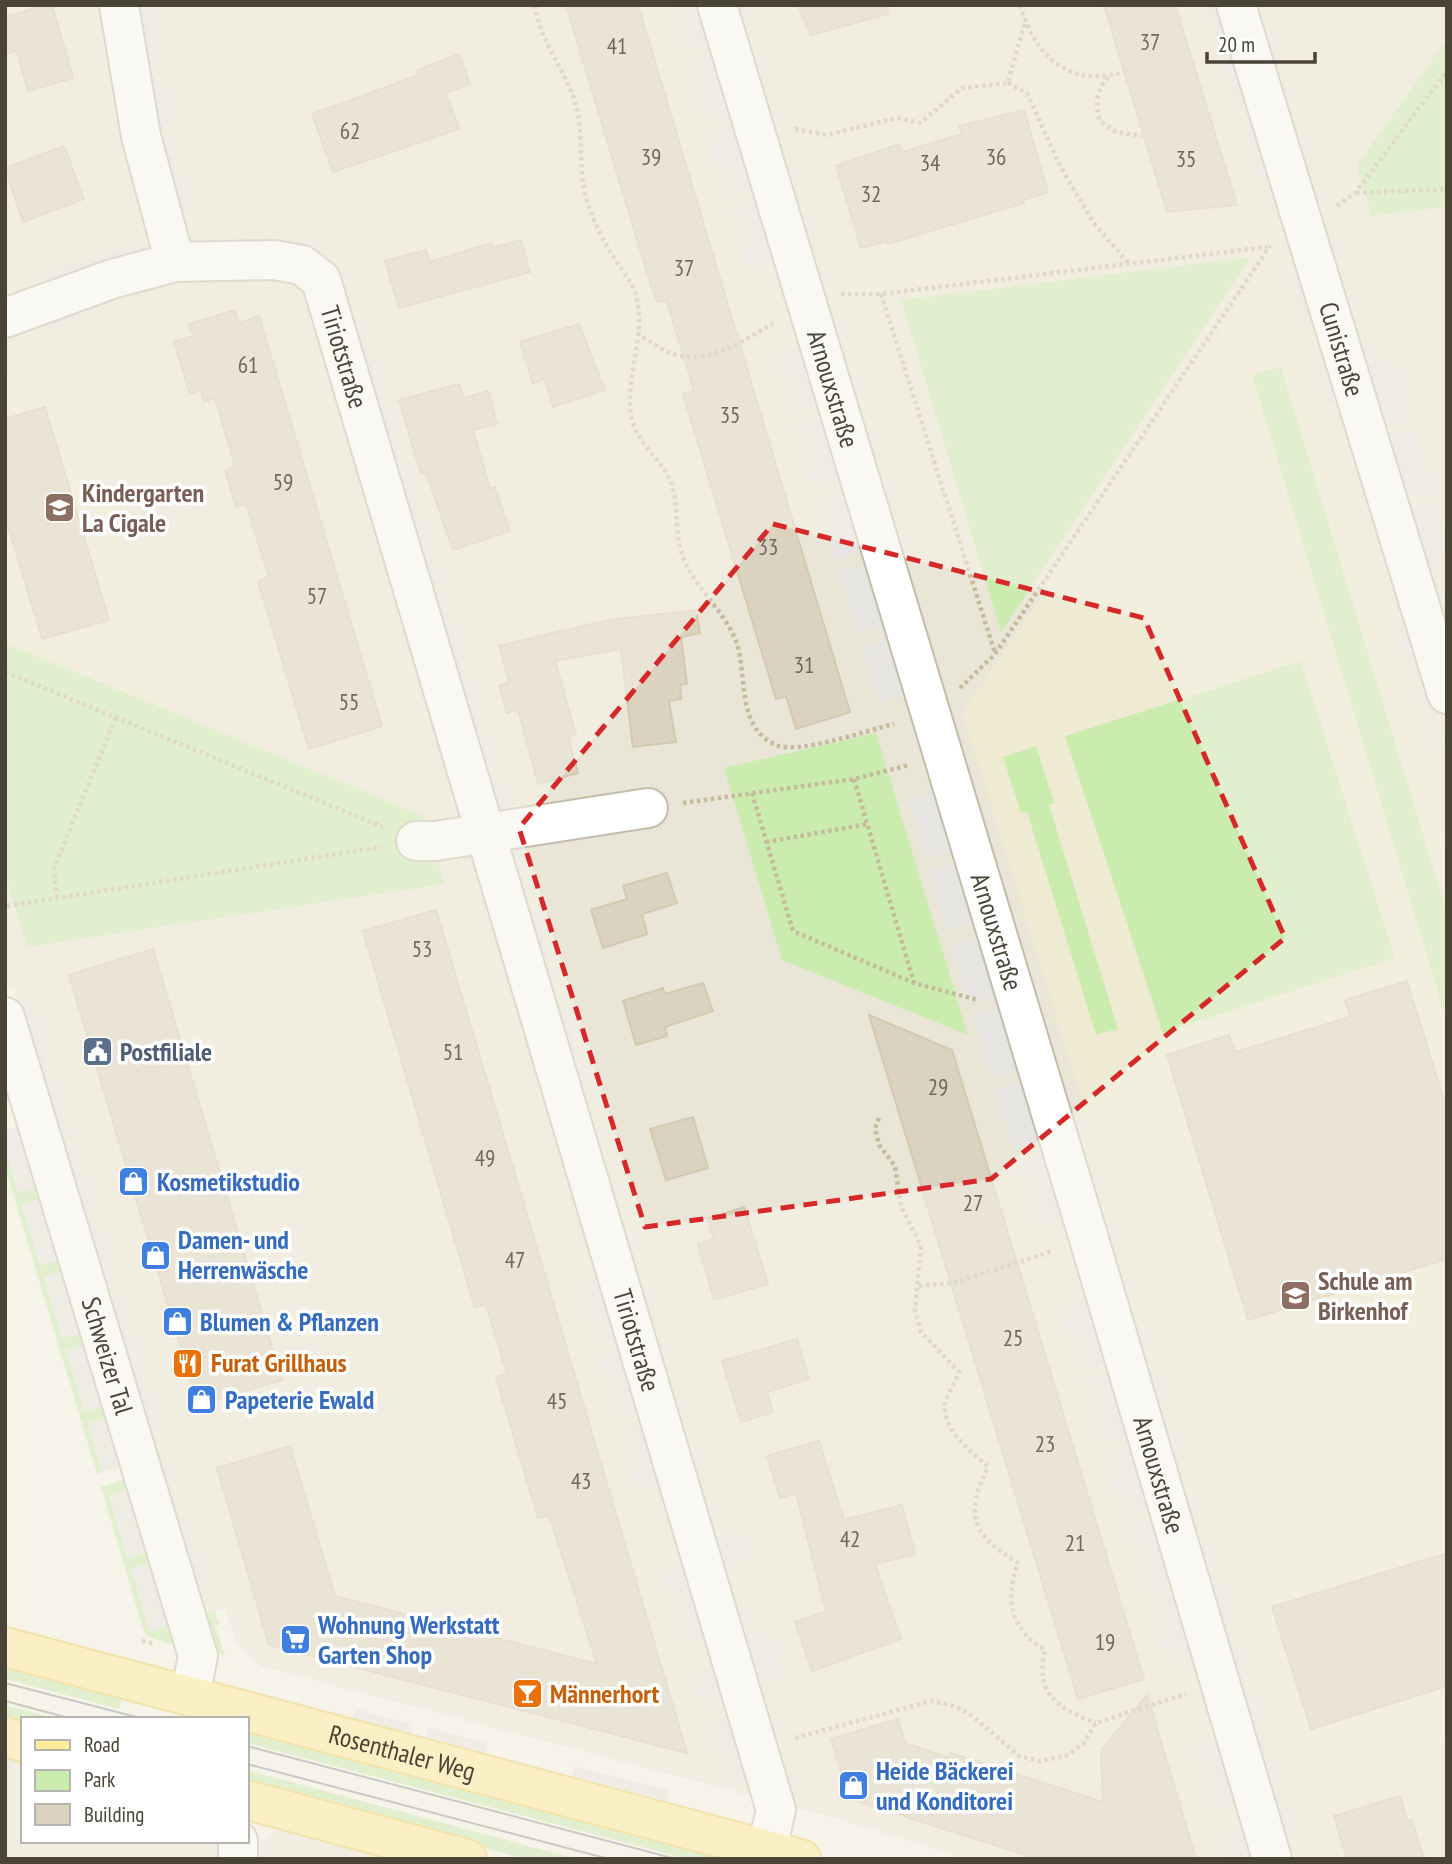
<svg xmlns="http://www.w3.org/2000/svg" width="1452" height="1864" font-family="'PT Sans Narrow',sans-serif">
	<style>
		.residential { fill: #eae6d7 }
		.education { fill: #efead2 }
		.green { fill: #cbecaf }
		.parking { fill: #e7e5e1 }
		.building { fill: #dbd3c0; stroke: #d3c9b0; stroke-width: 2 }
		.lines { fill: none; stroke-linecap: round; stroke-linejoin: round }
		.minor-casing { stroke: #c2bcab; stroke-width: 42 }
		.major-casing { stroke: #ecd160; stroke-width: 42 }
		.path { stroke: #c5ba9b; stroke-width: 4.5; stroke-dasharray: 3.5 3.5; stroke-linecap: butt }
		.minor { stroke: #fff; stroke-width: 38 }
		.major { stroke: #ffec99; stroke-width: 38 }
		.tram { stroke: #989898; stroke-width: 2 }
		.marked { fill: none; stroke: #d62828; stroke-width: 5; stroke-dasharray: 14 9; stroke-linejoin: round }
		.labels { text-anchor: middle; stroke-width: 7; stroke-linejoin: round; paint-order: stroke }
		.number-label { font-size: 23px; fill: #6e6859 }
		.street-label { font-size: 26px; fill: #4a4437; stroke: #fff }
		.education-label { font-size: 26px; font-weight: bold; fill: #785e54; stroke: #fff; text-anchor: start }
		.service-label { font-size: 26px; font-weight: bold; fill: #4e5e75; stroke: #fff; text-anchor: start }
		.shop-label { font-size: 26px; font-weight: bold; fill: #366cbe; stroke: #fff; text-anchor: start }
		.food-label { font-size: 26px; font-weight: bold; fill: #c56008; stroke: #fff; text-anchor: start }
	</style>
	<rect width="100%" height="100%" fill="#f6f3e9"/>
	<!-- residential -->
	<path class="residential" d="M5,5h1442v34l-91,127 16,50 75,-9v1652h-481l-127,-40 -579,-153 -24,-23 -11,-35 -24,7 -186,-623 -10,-4z
		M5,1754l18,5v82h195l5,18h-218z
		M282,1829l112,30h-137l2,-17z"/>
	<!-- education -->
	<path class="education" d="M1265,264l182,585v894l-153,47 -331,-1077z
		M65,352l108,360 -168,-69v-269z"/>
	<!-- green -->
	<path class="green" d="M1447,39v168l-75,9 -16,-50z
		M1251,257l-250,375 -100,-332z
		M1281,367l166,546 -3,99 -192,-637z
		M5,643l417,172 23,69 -418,63 -22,-73z
		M1301,661l94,297 -232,75 -98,-297z
		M876,733l92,302 -186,-75 -58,-192z
		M1036,746l18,57 -5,2 69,224 -22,6 -69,-223 -6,1 -18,-56z
		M5,1148l13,44 23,-6 3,12 -22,7 18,60 22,-6 4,11 -22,7 18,61 22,-6v79l22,-6 4,12 -22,6 14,49 -5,2 -92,-307z
		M128,1478l4,11 -23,7 18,61 23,-6 4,11 -5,68 23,-6 3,21 -27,-8 -4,-5 -43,-145z
		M215,1611l4,13 -4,2 10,29 -13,-3 -11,-37z
		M5,1660l119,31 -5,18 -114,-30z
		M5,1705l53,14h-35v7l-18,-5z
		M247,1724l517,135h-77l-440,-116z
		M247,1770l330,89h-52l-278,-74z"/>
	<!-- parking -->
	<path class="parking" d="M134,5h11l10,52 -10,2z
		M668,5h29l10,36 -25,8z
		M1206,5h12l9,32 -11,3z
		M1232,50l17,58 -10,3 -18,-58z
		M712,53l17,61 -26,8 -17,-61z
		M160,80l7,48 -11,1 -7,-48z
		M1254,121l18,59 -11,3 -17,-59z
		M733,127l18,60 -26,8 -18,-60z
		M172,155l11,52 -11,2 -10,-51z
		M755,200l19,60 -26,8 -19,-60z
		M136,245l3,11 -108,34 -3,-11z
		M1298,268l18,59 -10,3 -19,-58z
		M1320,340l19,61 -11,3 -19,-61z
		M799,346l18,59 -26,8 -18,-60z
		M367,349l70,234 -11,3 -69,-234z
		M1391,358l18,60 -26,8 -18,-60z
		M821,418l19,61 -27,8 -18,-61z
		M1413,430l18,61 -26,8 -18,-61z
		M843,491l18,60 -26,9 -18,-61z
		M1436,504l11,36v12l-23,7 -14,-48z
		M866,564l17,60 -26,8 -17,-60z
		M1447,590v40l-13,-36z
		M443,603l62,211 -10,3 -63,-210z
		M1405,617l18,59 -11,4 -18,-60z
		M887,638l19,58 -26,8 -18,-58z
		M1428,688l18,61 -11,3 -17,-61z
		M934,791l18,60 -26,7 -18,-60z
		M956,864l16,59 -26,7 -16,-59z
		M535,912l13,44 -11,3 -12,-44z
		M977,937l18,59 -26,8 -18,-60z
		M29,1004l18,60 -10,4 -17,-61z
		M1000,1009l18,60 -27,8 -18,-60z
		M568,1026l17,55 -11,4 -16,-56z
		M51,1077l18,60 -10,3 -17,-60z
		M1021,1082l18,60 -26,8 -18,-60z
		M22,1125l19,61 -23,7 -13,-45v-18z
		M73,1150l18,60 -10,3 -18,-60z
		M1043,1155l19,60 -26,8 -19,-60z
		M44,1198l18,61 -22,7 -18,-61z
		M95,1223l18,59 -10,3 -18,-60z
		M66,1270l18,62 -22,6 -18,-61z
		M603,1277l18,58 -26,8 -18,-58z
		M116,1295l18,60 -10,3 -18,-60z
		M1087,1301l19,60 -26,9 -19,-61z
		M1138,1327l18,60 -11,3 -17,-61z
		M88,1344l18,61 -22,6 -18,-60z
		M625,1349l18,61 -26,7 -18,-60z
		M138,1368l18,60 -10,3 -18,-60z
		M1109,1374l19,59 -27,9 -17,-60z
		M1161,1403l17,56 -10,3 -18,-55z
		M110,1417l14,49 -22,6 -14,-49z
		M646,1422l18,60 -26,7 -18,-58z
		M1131,1447l18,60 -26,8 -18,-60z
		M132,1489l18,62 -23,7 -18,-62z
		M182,1514l18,60 -10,3 -18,-60z
		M1153,1519l19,61 -26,9 -19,-62z
		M737,1532l8,27 -26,7 -8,-27z
		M1204,1546l19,59 -11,3 -18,-59z
		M154,1562l18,62 -23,7 -18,-62z
		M690,1568l18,61 -26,7 -18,-60z
		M1174,1592l18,59 -25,8 -19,-59z
		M1226,1619l17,60 -10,3 -18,-60z
		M767,1633l11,39 -26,8 -11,-39z
		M719,1667l10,34 -26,7 -10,-33z
		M1248,1693l17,58 -10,4 -18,-59z
		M356,1709l59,16h-6l3,10 -59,-16z
		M733,1715l19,60 -26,8 -19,-60z
		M428,1727l60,17 -3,10 -60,-16z
		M1220,1738l17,61 -26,8 -18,-61z
		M1269,1765l18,59 -10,3 -19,-59z
		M575,1766l94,24 -3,11 -94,-25z
		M1246,1829l9,30h-29l-6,-22z"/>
	<!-- building -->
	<path class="building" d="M46,5h6l21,73 -45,13 -11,-40 -12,3v-37z
		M566,5h72l212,707 -54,17 -10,-33 -10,3 -93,-305 11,-3 -7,-25 -21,-66 -9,2 -5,-13z
		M798,5h89l1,9 -77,21z
		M1104,5h71l62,200 -70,7z
		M459,54l11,30 -24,9 13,36 -126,43 -21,-58 107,-39 -2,-5z
		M1024,110l24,82 -25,8 1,3 -136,41 -1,-3 -26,7 -25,-82 63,-22 3,8 60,-18 -3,-8z
		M64,146l20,53 -61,23 -18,-54z
		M521,240l9,32 -131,36 -14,-47 41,-11 4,12 61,-19 1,5z
		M235,310l4,13 20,-7 123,410 -73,23 -51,-168 11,-4 -23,-73 -10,3 -11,-37 10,-4 -20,-68 -11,3 -3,-11 -11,4 -16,-52 19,-6 -4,-12z
		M579,324l26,66 -52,17 -8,-28 -12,4 -13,-41z
		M459,384l5,14 24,-7 9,33 -24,6 17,59 5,-2 15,44 -57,19 -27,-78 -5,2 -22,-74z
		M45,407l64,213 -67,19 -37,-123v-97z
		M696,610l4,23 -19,4 6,47 -7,1 1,14 -12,2 7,41 -43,5 -12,-98 -66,12 21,74 -8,1 10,37 -40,11 -20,-75 -11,4 -8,-27 10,-4 -10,-36 109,-26z
		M667,873l10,30 -35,11 5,20 -44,14 -12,-38 36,-11 -4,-13z
		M436,910l62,207 189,636 -418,-108 -52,-177 73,-22 45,150 262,68 -48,-149 -11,3 -42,-141 11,-3 -21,-70 -11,4 -112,-377z
		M153,949l129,431 -84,25 -129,-430z
		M1407,981l40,129v149l-199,61 -81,-265 62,-20 6,17 115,-35 -5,-17z
		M703,983l10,28 -48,16 2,9 -31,9 -13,-44 40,-13 2,6z
		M869,1015l83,35 192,629 -66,20z
		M693,1117l15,51 -42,12 -16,-51z
		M744,1207l24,77 -54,16 -16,-56 16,-5 -6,-20z
		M797,1339l12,40 -42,13 6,20 -32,10 -19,-61z
		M819,1441l25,79 58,-15 13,49 -40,10 26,75 -89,32 -17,-49 31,-11 -30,-118 -16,5 -13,-42z
		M1447,1553v133l-136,43 -39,-122z
		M1147,1695l49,164h-158l-188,-60 -19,-60 67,-20 7,24 44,15 2,-5 152,49 -2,-52z
		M1400,1796l7,25 5,-1 12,39h-77l-13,-43z"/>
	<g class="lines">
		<defs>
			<g id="minor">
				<path d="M119,5l22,131 34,126"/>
				<path id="s1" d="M717,5l372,1234 183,620"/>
				<path id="s2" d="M1236,5l211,689"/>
				<path id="s3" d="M5,318l107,-39 63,-17 99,-2 28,5 19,15 455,1530 -9,39"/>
				<path d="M416,841h20l212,-33"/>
				<path id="s4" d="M5,1017l193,639 -8,40"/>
				<path d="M238,1859v-18"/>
			</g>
			<g id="major">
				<path id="s5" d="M5,1647l796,212"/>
				<path d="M5,1737l18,5"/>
				<path d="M247,1800l220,59"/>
			</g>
		</defs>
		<!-- minor casing -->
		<use href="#minor" class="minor-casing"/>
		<!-- major casing -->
		<use href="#major" class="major-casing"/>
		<!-- path -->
		<path class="path" d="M535,5c5,37 29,62 40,97 10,31 2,67 12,99 6,20 16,39 27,57 6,10 15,20 20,31 15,41 -9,85 -3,126 4,26 27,41 38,63 11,23 5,49 12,73 9,33 42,57 55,90 12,32 -1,86 40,104 22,10 92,-15 118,-21
			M1020,5c16,52 48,83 104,67
			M1108,77c-12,15 -13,26 -8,44l16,11 26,4
			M1008,83l19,10 33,73 33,56 37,43
			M795,129l31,6 71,-17 23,5 42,-35 46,-5 17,-61
			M1356,193l91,-4
			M1337,206l18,-13 92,-122
			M841,294h40l386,-47
			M881,294l114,359
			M637,333c13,8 29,21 44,23 32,6 66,-17 92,-33
			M5,672l378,155
			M960,688l35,-34 275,-408
			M854,779l60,204 64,17
			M752,793l41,138 121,52
			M683,803l171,-24 55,-14
			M766,842l102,-18
			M57,898l-3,-30 62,-151
			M7,906l374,-59
			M879,1118l-4,10 4,17 16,21 6,41 20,38 -6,65 6,22 38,40c-3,10 -12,22 -14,31 -3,26 25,49 43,63 -23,50 -18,67 30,97 -14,37 -7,67 27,87 -11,44 14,59 51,73
			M919,1286l35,-3 99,-32
			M142,1641l13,3
			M795,1738l136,-37 24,5 16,9 48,41 20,5 27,-5 17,-12 13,-21 90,-29"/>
		<!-- minor -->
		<use href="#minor" class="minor"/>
		<!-- major -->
		<use href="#major" class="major"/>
		<!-- tram -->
		<path class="tram" d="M5,1683l139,36
			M5,1701l68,18
			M247,1746l429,113
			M247,1764l362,95"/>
	</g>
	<!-- marked area -->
	<path d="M0 0H1452V1864H0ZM773,524l371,94 141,320 -294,241 -346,48 -126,-399z" fill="#f6f3e9" fill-opacity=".55" fill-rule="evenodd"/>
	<path class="marked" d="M773,524l371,94 141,320 -294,241 -346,48 -126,-399z"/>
	<!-- icons -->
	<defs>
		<symbol id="school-square" viewBox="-11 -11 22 22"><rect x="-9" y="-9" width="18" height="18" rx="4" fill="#8d6e63" stroke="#fff"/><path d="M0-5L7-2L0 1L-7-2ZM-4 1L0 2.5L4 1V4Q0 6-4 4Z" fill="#fff"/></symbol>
		<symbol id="civic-square" viewBox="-11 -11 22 22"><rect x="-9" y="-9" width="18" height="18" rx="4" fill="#5c6f8a" stroke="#fff"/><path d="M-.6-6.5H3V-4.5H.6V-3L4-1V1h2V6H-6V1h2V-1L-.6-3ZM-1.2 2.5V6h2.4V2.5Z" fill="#fff"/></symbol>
		<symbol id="shop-square" viewBox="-11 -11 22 22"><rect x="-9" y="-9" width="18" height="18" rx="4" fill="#3f7fe0" stroke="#fff"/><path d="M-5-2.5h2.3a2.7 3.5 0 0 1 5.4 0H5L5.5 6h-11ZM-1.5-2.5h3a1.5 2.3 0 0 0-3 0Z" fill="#fff"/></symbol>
		<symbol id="restaurant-square" viewBox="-11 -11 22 22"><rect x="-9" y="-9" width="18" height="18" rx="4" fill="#e8710a" stroke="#fff"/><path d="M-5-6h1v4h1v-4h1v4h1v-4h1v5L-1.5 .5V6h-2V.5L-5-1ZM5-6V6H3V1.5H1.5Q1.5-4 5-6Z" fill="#fff"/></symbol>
		<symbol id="supermarket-square" viewBox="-11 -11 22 22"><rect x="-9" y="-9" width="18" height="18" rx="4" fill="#3f7fe0" stroke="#fff"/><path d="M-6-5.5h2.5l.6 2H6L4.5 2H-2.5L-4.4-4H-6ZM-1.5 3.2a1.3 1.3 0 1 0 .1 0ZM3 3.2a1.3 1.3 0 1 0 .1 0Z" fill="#fff"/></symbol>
		<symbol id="bar-square" viewBox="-11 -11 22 22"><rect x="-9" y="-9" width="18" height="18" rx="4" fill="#e8710a" stroke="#fff"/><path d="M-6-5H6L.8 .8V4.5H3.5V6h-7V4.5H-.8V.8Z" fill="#fff"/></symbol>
	</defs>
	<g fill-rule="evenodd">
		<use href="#school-square" x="42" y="490" width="35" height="35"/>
		<use href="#civic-square" x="80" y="1034" width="35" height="35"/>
		<use href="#shop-square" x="116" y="1164" width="35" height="35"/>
		<use href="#shop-square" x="138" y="1238" width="35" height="35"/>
		<use href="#school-square" x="1278" y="1278" width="35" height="35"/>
		<use href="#shop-square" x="160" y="1304" width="35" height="35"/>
		<use href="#restaurant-square" x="170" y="1346" width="35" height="35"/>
		<use href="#shop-square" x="184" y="1382" width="35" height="35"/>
		<use href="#supermarket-square" x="278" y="1622" width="35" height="35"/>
		<use href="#bar-square" x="510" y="1676" width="35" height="35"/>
		<use href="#shop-square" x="836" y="1768" width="35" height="35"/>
	</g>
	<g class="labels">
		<!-- number labels -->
		<g class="number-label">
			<text x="1150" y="50">37</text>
			<text x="617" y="54">41</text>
			<text x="350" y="139">62</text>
			<text x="651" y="165">39</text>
			<text x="996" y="165">36</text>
			<text x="1186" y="167">35</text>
			<text x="930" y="171">34</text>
			<text x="871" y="202">32</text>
			<text x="684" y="276">37</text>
			<text x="248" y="373">61</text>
			<text x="730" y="423">35</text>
			<text x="283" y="490">59</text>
			<text x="768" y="555">33</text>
			<text x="317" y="604">57</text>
			<text x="804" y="673">31</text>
			<text x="349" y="710">55</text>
			<text x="422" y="957">53</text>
			<text x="453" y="1060">51</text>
			<text x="938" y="1095">29</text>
			<text x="485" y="1166">49</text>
			<text x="973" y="1211">27</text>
			<text x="515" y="1268">47</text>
			<text x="1013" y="1346">25</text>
			<text x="557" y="1409">45</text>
			<text x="1045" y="1452">23</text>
			<text x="581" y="1489">43</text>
			<text x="850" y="1547">42</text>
			<text x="1075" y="1551">21</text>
			<text x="1105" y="1650">19</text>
		</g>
		<!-- street labels -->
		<g class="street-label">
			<text dy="9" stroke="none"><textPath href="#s2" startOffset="360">Cunistraße</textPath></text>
			<text dy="9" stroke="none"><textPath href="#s3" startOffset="411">Tiriotstraße</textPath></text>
			<text dy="9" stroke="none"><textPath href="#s1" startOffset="401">Arnouxstraße</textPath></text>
			<text dy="9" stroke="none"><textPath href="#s1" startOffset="968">Arnouxstraße</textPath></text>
			<text dy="9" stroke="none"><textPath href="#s3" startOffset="1437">Tiriotstraße</textPath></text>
			<text dy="9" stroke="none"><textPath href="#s4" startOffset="354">Schweizer Tal</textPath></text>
			<text dy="9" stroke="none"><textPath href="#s1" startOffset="1535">Arnouxstraße</textPath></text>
			<text dy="9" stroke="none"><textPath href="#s5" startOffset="411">Rosenthaler Weg</textPath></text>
		</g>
		<!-- education labels -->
		<g class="education-label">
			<text x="82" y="502">Kindergarten<tspan x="82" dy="30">La Cigale</tspan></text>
			<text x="1318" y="1290">Schule am<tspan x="1318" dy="30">Birkenhof</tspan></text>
		</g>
		<!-- service labels -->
		<g class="service-label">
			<text x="120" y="1061">Postfiliale</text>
		</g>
		<!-- shop labels -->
		<g class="shop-label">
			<text x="157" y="1191">Kosmetikstudio</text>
			<text x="178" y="1249">Damen- und<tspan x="178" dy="30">Herrenwäsche</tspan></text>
			<text x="200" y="1331">Blumen &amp; Pflanzen</text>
			<text x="225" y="1409">Papeterie Ewald</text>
			<text x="318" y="1634">Wohnung Werkstatt<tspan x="318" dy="30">Garten Shop</tspan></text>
			<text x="876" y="1780">Heide Bäckerei<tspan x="876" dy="30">und Konditorei</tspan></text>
		</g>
		<!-- food labels -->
		<g class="food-label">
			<text x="211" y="1372">Furat Grillhaus</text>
			<text x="550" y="1703">Männerhort</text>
		</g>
	</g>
	<!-- border -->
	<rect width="1452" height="1864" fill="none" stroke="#4a4437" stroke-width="14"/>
	<!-- legend -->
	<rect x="21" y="1717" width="228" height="126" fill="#ffffff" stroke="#b7b4af" stroke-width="2"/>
	<rect x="35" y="1740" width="35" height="10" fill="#ffec99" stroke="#b7b4af" stroke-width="2"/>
	<text x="84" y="1752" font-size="21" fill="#4a4437">Road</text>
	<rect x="35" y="1770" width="35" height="21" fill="#cbecaf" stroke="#b7b4af" stroke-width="2"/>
	<text x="84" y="1787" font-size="21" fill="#4a4437">Park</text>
	<rect x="35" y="1804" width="35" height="21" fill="#dbd3c0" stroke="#b7b4af" stroke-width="2"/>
	<text x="84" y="1822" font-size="21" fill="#4a4437">Building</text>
	<!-- scale -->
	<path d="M1207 52v10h108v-10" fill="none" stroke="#4a4437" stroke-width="3.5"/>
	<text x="1218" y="52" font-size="21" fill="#4a4437" stroke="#ffffff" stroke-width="5" paint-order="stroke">20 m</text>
</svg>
